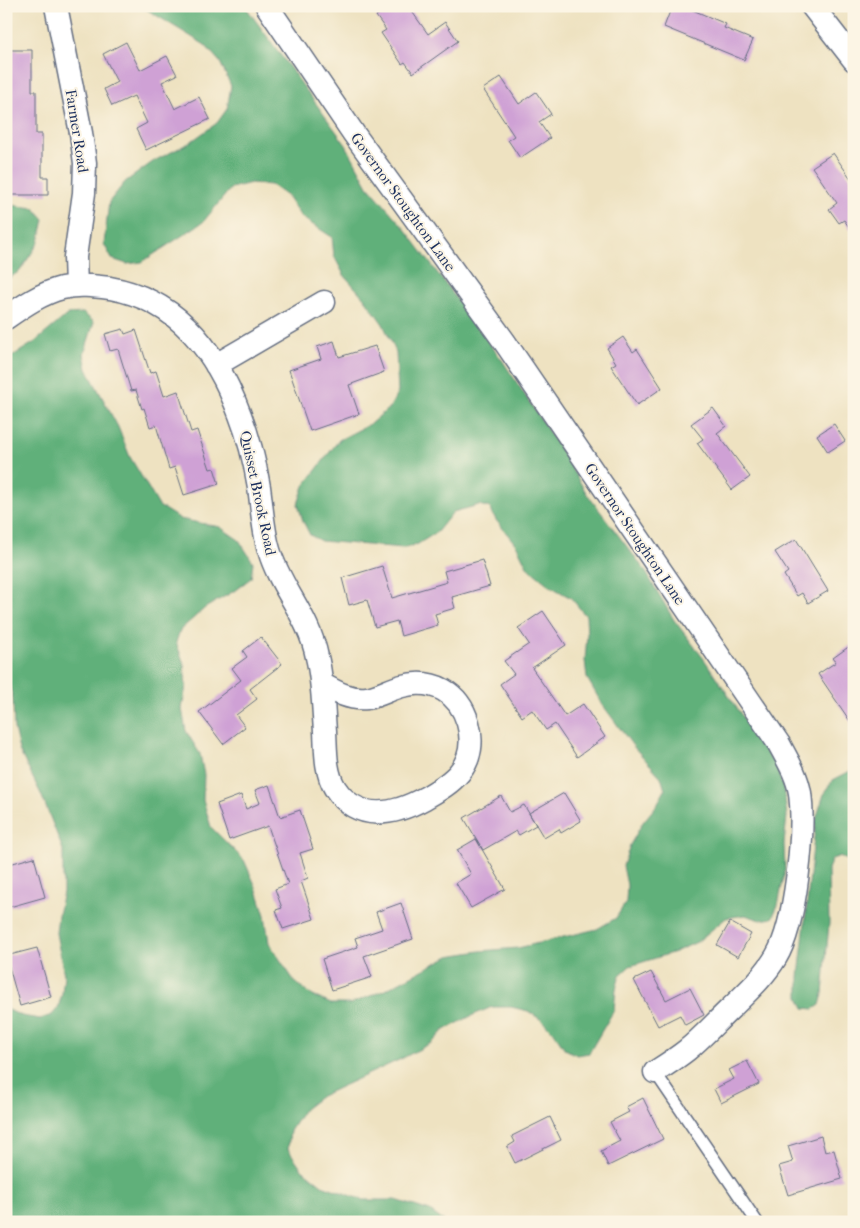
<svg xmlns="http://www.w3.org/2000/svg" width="860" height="1228" font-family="'IM FELL French Canon',serif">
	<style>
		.forest { fill: #61b07a; stroke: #3e706c }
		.building { fill: #cfa1d5 }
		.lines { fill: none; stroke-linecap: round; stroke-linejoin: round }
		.lane-casing { stroke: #656e81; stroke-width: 14 }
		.street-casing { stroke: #656e81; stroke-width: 25 }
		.lane { stroke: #fff; stroke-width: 11 }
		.street { stroke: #fff; stroke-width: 22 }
		.labels { text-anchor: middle; stroke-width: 4; stroke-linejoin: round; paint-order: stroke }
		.street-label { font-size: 15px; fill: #1b2f5e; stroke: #fcf5e5 }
	</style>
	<rect width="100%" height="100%" fill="#fcf5e5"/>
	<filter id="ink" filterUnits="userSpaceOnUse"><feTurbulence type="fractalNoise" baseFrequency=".02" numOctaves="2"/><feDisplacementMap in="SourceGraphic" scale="10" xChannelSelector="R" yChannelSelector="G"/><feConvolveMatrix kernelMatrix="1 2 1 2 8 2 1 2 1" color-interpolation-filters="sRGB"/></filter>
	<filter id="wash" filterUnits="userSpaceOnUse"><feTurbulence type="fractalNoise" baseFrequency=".0096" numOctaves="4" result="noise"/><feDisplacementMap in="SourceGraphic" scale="20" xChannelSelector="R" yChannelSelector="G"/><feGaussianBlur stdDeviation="1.12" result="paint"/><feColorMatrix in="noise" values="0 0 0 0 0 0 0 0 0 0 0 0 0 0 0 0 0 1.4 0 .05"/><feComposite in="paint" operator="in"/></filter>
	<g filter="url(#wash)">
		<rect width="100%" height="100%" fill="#eee2c1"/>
		<!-- forest -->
		<path class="forest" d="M141,6h104l101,139 22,41 37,43 97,131 57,87 28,47 57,75 30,51 30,39 73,109 7,23 3,25 -3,28 1,27 -7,34 -6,13 -11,2 -16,-5 -19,3 -29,24 -22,10 -45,14 -10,9 -4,14 -2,21 -25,43 -12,2 -12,-6 -12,-18 -13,-12 -12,-8 -17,-4h-19l-21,9 -28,15 -10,11 -32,17 -80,37 -17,13 -14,22 -2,18 14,20 20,16 41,15h33l34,11 15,11h-439v-213l16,7 18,3 12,-4 6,-7 4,-14 2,-19 -8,-42 2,-18 5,-23v-42l-22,-56 -22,-44 -5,-22 -1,-29 -7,-29v-310l29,-18 33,-28 15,-1 11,9 -10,32 3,15 31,58 12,30 29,49 21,13 40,8 19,13 14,22 -2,16 -17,13 -29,17 -25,22 -4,12 8,22 2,22 -4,23 4,22 14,23 4,21 -1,25 8,27 33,33 12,27 9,28 4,28 26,39 18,14 18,8h19l35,-14 64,-34 31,-5 38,-3 79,-19 19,-11 10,-16 1,-17 -4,-19 7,-21 13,-23 13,-16 9,-16 -4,-13 -28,-31 -31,-42 -15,-26 -2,-18 2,-25 -1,-19 -15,-18 -21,-12 -22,-18 -11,-22 -21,-26 -6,-12 -11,-3 -26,7 -16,20 -19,12 -15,4 -82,-7 -11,-6 -7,-14 -5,-17 6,-18 35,-46 31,-16 20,-17 8,-15 -2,-40 -13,-28 -18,-25 -21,-24 -10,-19 -2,-19 -31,-20 -13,-20 -17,-12 -20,-2 -20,5 -28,34 -61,40 -15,2 -15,-5 -8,-15 5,-42 16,-20 29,-21 35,-18 28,-20 10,-14 4,-23 -11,-24 -15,-17z
			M6,203l5,2 23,3 10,11 -5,23 -19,29 -14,9z
			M854,769v95l-14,-8 -8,3 -4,10 1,54 -6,71 -3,11 -6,4 -10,-1 -5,-11v-20l17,-158 9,-28 8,-11z"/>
		<g id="blocks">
			<!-- building -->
			<path class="building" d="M389,6h19l20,28 17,-12 13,19 -45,32 -8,-11 -3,2 -21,-31 5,-3 -10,-14z
				M672,6h11l43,18 -2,4 29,12 -9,20 -80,-33z
				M126,42l14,28 27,-14 10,19 -15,7 13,27 24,-12 11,22 -64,31 -10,-21 11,-6 -13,-27 -22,10 -8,-17 13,-7 -14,-28z
				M6,50h26v41h4v43h6v43h6v18h-38v-29h-4z
				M501,77l18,27 17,-12 15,22 -12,8 11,16 -30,20 -12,-18 6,-4 -31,-47z
				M833,153l21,30v51l-10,-14 -5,3 -10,-14 8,-6 -25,-36z
				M123,329l2,5 11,-4 14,43 6,-2 8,25 14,-5 13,41 6,-2 13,39 4,-1 5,16 -35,11 -9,-28 -6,2 -13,-44 -6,2 -6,-19 -2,1 -6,-19 -5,1 -13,-42 -8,2 -5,-17z
				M623,337l10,15 4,-3 25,39 -25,17 -26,-39 5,-3 -9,-15z
				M334,341l5,16 36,-11 9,26 -35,13 10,29 -49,17 -21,-61 32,-11 -4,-12z
				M713,408l13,18 -9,7 33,44 -18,13 -35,-47 6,-4 -12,-15z
				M834,424l11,17 -17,11 -11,-17z
				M796,539l32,52 -20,12 -6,-10 -5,3 -13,-21 4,-3 -13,-20z
				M482,560l8,26 -38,11 3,11 -20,6 3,11 -37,11 -4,-15 -22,6 -8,-27 -18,5 -7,-27 40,-12 10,32 55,-16 -3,-11z
				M543,611l23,34 -34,23 33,48 18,-12 22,33 -28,20 -22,-33 -9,6 -14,-20 -10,7 -22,-33 14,-10 -10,-13 25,-17 -11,-16z
				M261,637l21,27 -32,25 7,10 -21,16 9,12 -22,17 -24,-32 42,-32 -9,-12 15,-11 -4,-6z
				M854,643v84l-36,-53 18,-12 -3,-4z
				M269,785l11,32 20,-7 13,39 -13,4 8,25 -7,3 13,38 -31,10 -7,-19 6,-2 -7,-19 13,-5 -20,-58 -39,14 -12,-36 24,-9 5,14 14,-6 -5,-13z
				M564,793l17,28 -20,12 -2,-4 -15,9 -15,-25z
				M501,796l9,16 14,-7 12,20 -17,10 -3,-4 -33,19 -19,-32z
				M476,839l29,50 -34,19 -15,-25 15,-9 -14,-24z
				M34,857l11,40 -39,11v-43z
				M401,903l12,36 -49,17 8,21 -40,13 -10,-31 36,-12 -3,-9 27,-9 -6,-17z
				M730,922l21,12 -13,23 -21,-12z
				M37,948l14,49 -31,9 -14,-50z
				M651,972l15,28 24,-12 14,27 -19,10 -5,-10 -22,11 -24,-46z
				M747,1061l12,23 -38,19 -7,-14 20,-10 -5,-9z
				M643,1098l20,41 -55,27 -7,-15 19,-10 -10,-19 19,-10 -3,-5z
				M550,1117l11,23 -46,23 -8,-16 8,-5 -3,-6z
				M821,1136l4,16 9,-2 8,29 -54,16 -9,-29 14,-4 -5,-16z"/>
		</g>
	</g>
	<g filter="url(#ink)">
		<use href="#blocks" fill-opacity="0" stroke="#656e81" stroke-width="1"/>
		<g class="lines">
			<defs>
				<path id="lane" d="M655,1072l102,150"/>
				<path id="street" d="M56,6l25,127 4,30 -1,30 -9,64 1,29
					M267,6l87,128 150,207 275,403c8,15 18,31 21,49 5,38 -4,131 -24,164 -12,20 -29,35 -45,51 -15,14 -29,30 -44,42 -10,8 -21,15 -32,22
					M812,6l42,54
					M6,318c17,-12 36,-25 56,-30 16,-4 32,-2 48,0 69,12 107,65 130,127 9,23 15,48 19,72 3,21 4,43 10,63 11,38 40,66 48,107 6,24 6,49 8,74 1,18 0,41 10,57 23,35 59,27 90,10 12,-7 25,-14 34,-25 12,-14 14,-32 9,-50 -9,-31 -35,-45 -66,-37 -12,3 -23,10 -35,12 -17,2 -31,-6 -45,-14
					M216,365l108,-63"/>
			</defs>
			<!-- lane casing -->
			<use href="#lane" class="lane-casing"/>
			<!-- street casing -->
			<use href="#street" class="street-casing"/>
			<!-- lane -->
			<use href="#lane" class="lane"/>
			<!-- street -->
			<use href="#street" class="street"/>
		</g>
	</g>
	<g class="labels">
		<!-- street labels -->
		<g class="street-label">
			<text transform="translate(77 131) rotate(81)" y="5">Farmer Road</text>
			<text transform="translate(403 202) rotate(54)" y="5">Governor Stoughton Lane</text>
			<text transform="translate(258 493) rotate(78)" y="5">Quisset Brook Road</text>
			<text transform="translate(635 534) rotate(56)" y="5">Governor Stoughton Lane</text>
		</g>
	</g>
	<!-- margin -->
	<rect width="860" height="1228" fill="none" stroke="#fcf5e5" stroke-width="25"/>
</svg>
